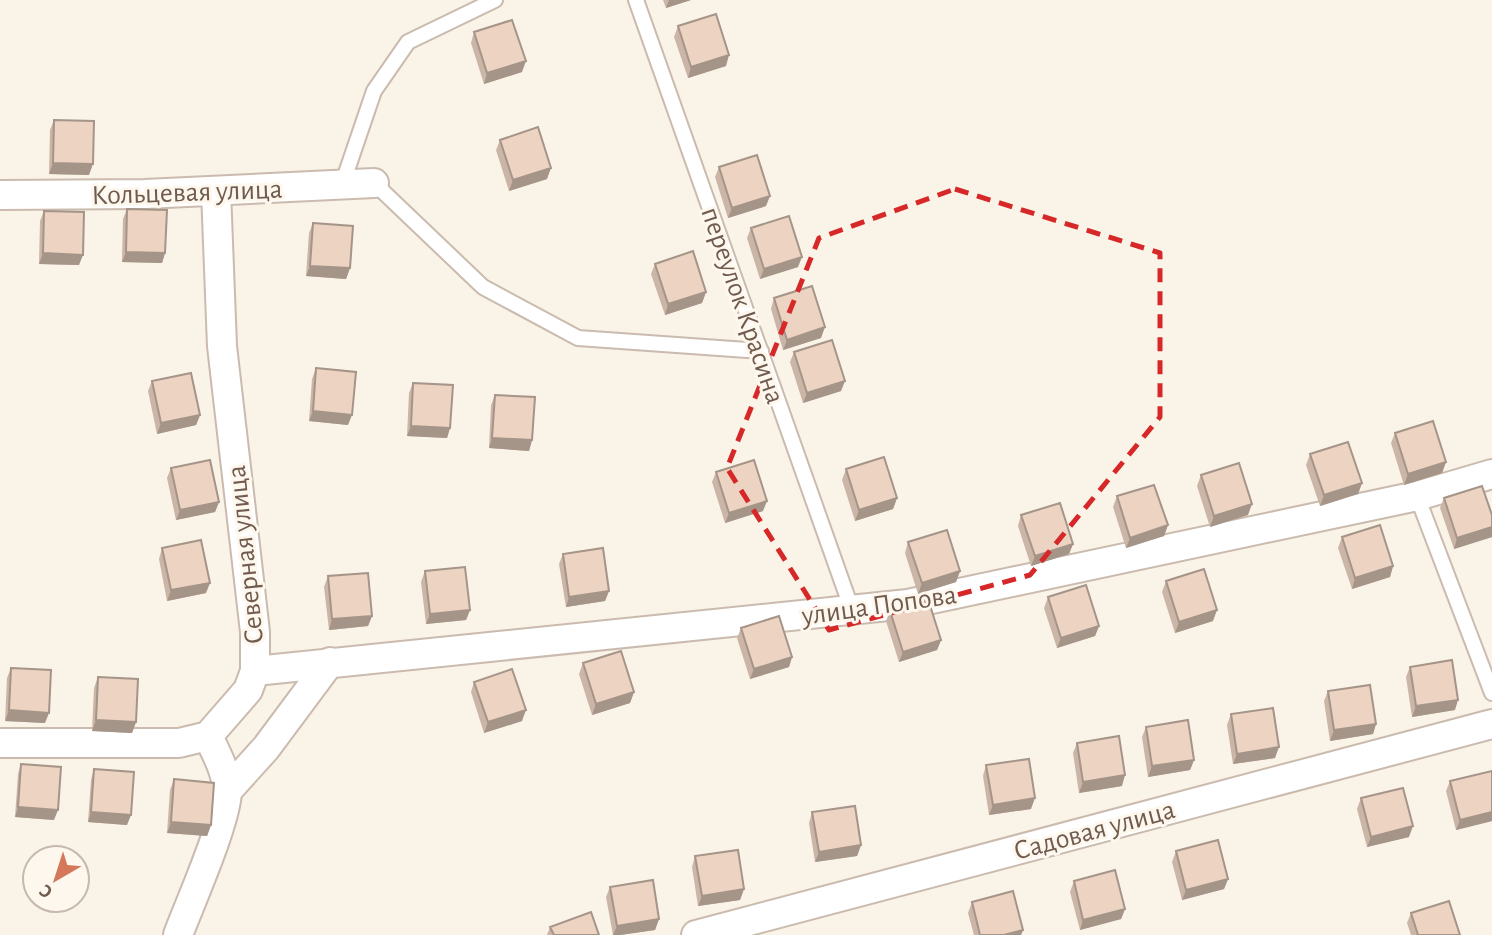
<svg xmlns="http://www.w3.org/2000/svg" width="1492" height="935" font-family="'Alegreya Sans',sans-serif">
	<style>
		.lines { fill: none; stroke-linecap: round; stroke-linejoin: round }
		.service-casing { stroke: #cabbae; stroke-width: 18 }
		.minor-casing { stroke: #cabbae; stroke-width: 32 }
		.service { stroke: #fff; stroke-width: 14 }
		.minor { stroke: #fff; stroke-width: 28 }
		.wall { fill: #cbb5a7 }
		.shaded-wall { fill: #a59488 }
		.building { fill: #ecd3c2; stroke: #a59488; stroke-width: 2 }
		.marked { fill: none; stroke: #d62828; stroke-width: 5; stroke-dasharray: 14 9; stroke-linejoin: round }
		.labels { text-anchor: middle; stroke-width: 6; stroke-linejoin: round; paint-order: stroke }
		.street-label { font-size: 28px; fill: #705b4e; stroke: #fdf7ed }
	</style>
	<rect width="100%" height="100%" fill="#faf3e7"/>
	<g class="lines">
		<defs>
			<path id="service" d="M636,0l216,610
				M374,183l109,104 95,51 183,13
				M342,185l32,-94 34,-49 87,-42
				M1417,496l75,197"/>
			<path id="minor" d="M0,195l145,-1 229,-11
				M255,671l653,-67 509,-108 75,-22
				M0,743h179l29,-7 40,-46 7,-19v-39l-33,-286 -6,-155
				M228,790l38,-42 64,-86
				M178,935c11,-30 52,-121 49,-148 -2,-18 -11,-34 -19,-51
				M696,935l796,-211"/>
		</defs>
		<!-- service casing -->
		<use href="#service" class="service-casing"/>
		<!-- minor casing -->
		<use href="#minor" class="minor-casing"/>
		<!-- service -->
		<use href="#service" class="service"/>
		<!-- minor -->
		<use href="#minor" class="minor"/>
	</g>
	<!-- wall -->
	<path class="wall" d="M663,0h28l-25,8z
		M678,26l48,40 -38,12 -14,-41z
		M474,32l48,40 -38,12 -13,-41z
		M54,120l35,55 -40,-1 1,-44z
		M500,140l47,39 -38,12 -13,-41z
		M719,167l47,39 -38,12 -13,-41z
		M127,209l38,44 -3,10 -40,-1 1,-43z
		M44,211l35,54 -40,-1 1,-43z
		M313,223l37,45 -4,11 -40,-3 3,-43z
		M751,228l47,39 -38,12 -13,-41z
		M655,264l51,28 -4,11 -37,12 -14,-41z
		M774,298l47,40 -38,12 -12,-41z
		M794,352l47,39 -38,12 -13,-41z
		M316,368l32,57 -39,-4 3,-42z
		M152,381l48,34 -4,10 -39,9 -9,-43z
		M413,383l37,45 -3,10 -40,-2 2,-43z
		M495,395l37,45 -3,11 -40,-3 2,-43z
		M1395,433l51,29 -4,11 -38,12 -13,-42z
		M1310,454l52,29 -4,11 -38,12 -14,-41z
		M171,468l48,34 -4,10 -39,8 -9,-42z
		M846,469l51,29 -4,11 -38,12 -13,-41z
		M716,472l47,39 -38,12 -13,-41z
		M1201,475l47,40 -38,12 -13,-41z
		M1117,496l51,29 -4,11 -38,12 -13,-41z
		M1444,498l48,39 -38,12 -14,-41z
		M1021,515l52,29 -4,10 -38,12 -13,-40z
		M1342,537l51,29 -3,11 -38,12 -14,-41z
		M908,542l52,29 -4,11 -38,12 -13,-41z
		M162,548l44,45 -39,8 -8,-42z
		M563,554l46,37 -4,10 -39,6 -7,-43z
		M425,571l45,39 -4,10 -40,4 -5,-42z
		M328,576l44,40 -4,10 -39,4 -5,-43z
		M1166,581l47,40 -38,12 -13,-41z
		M1048,597l51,29 -4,10 -38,12 -13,-40z
		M890,611l51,29 -4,10 -38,12 -13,-41z
		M741,628l51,29 -3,10 -39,12 -13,-41z
		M583,663l51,29 -4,11 -38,12 -13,-41z
		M1410,667l45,43 -43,7 -6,-40z
		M11,668l34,55 -40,-2 2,-43z
		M98,677l38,45 -4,11 -40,-2 2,-43z
		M474,682l48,39 -38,12 -13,-41z
		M1328,691l48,33 -3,10 -43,7 -6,-40z
		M1231,714l44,44 -42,6 -6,-39z
		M1146,727l48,33 -4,10 -42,7 -6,-40z
		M1077,743l45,43 -43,7 -6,-40z
		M21,764l33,56 -39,-3 3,-43z
		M986,765l45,44 -42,6 -6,-39z
		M94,769l33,56 -39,-3 3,-42z
		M174,779l37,46 -4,11 -40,-3 3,-43z
		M1450,781l42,40 -36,9 -10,-39z
		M1361,798l48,39 -42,10 -10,-38z
		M812,812l49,33 -4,11 -42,6 -6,-39z
		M1176,851l52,28 -4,10 -42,11 -10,-38z
		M695,856l49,33 -4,11 -42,6 -6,-39z
		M1074,881l51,28 -4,10 -41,11 -10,-38z
		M610,887l49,32 -4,11 -35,5h-7l-7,-38z
		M972,902l51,28 -2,5h-47l-6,-22z
		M1411,913l49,22h-49l-4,-12z
		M550,927l49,8h-52z"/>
	<!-- shaded-wall -->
	<path class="shaded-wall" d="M669,0h22l-25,8z
		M729,55l-3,11 -38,12 3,-11z
		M526,61l-4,11 -38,12 3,-11z
		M53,163l40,1 -4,11 -40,-1z
		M551,168l-4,11 -38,12 4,-11z
		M770,196l-4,10 -38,12 4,-10z
		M126,252l39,1 -3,10 -40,-1z
		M43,253l40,2 -4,10 -40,-1z
		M802,257l-4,10 -38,12 4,-10z
		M310,266l40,2 -4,11 -40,-3z
		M706,292l-4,11 -37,12 3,-11z
		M825,327l-4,11 -38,12 4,-10z
		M845,381l-4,10 -38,12 4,-10z
		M313,411l39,4 -4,10 -39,-4z
		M200,415l-4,10 -39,9 4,-11z
		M411,426l39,2 -3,10 -40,-2z
		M492,438l40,2 -3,11 -40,-3z
		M1446,462l-4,11 -38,12 4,-11z
		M1362,483l-4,11 -38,12 4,-11z
		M897,498l-4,11 -38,12 4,-11z
		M767,501l-4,10 -38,12 4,-10z
		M219,502l-4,10 -39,8 4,-10z
		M1252,504l-4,11 -38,12 4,-11z
		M1168,525l-4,11 -38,12 4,-10z
		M1492,527v10l-38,12 3,-11z
		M1073,544l-4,10 -38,12 4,-10z
		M1393,566l-3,11 -38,12 3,-11z
		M960,571l-4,11 -38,12 4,-11z
		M210,583l-4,10 -39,8 4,-11z
		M609,591l-4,10 -39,6 3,-10z
		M470,610l-4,10 -40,4 4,-10z
		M1217,610l-4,11 -38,12 4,-11z
		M372,616l-4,10 -39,4 3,-11z
		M1099,626l-4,10 -38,12 4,-10z
		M941,640l-4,10 -38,12 4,-10z
		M792,657l-3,10 -39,12 4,-10z
		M634,692l-4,11 -38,12 4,-11z
		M1458,700l-3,10 -43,7 4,-11z
		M9,710l40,3 -4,10 -40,-2z
		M526,710l-4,11 -38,12 4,-11z
		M96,720l40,2 -4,11 -40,-2z
		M1376,724l-3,10 -43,7 4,-11z
		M1279,747l-4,11 -42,6 4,-10z
		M1194,760l-4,10 -42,7 4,-11z
		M1125,775l-3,11 -43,7 4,-11z
		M1035,798l-4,11 -42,6 4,-10z
		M18,807l40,3 -4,10 -39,-3z
		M91,812l40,3 -4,10 -39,-3z
		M1492,812v9l-36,9 4,-10z
		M171,822l40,3 -4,11 -40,-3z
		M1413,826l-4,11 -42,10 4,-10z
		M861,845l-4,11 -42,6 4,-10z
		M1228,879l-4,10 -42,11 4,-10z
		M744,889l-4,11 -42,6 4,-10z
		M1125,909l-4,10 -41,11 3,-10z
		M659,919l-4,11 -35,5h-7l4,-9z
		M1023,930l-2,5h-17z"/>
	<!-- building -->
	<path class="building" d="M716,14l13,41 -38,12 -13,-41z
		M512,20l14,41 -39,12 -13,-41z
		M54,120l40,1 -1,43 -40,-1z
		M538,127l13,41 -38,12 -13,-40z
		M757,155l13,41 -38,12 -13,-41z
		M127,209l40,1 -2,43 -39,-1z
		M44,211l40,1 -1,43 -40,-2z
		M789,216l13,41 -38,12 -13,-41z
		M313,223l40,3 -3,42 -40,-2z
		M693,251l13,41 -38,12 -13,-40z
		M812,286l13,41 -38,13 -13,-42z
		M832,340l13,41 -38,12 -13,-41z
		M316,368l40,4 -4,43 -39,-4z
		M191,373l9,42 -39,8 -9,-42z
		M413,383l40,2 -3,43 -39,-2z
		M495,395l40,2 -3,43 -40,-2z
		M1433,421l13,41 -38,12 -13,-41z
		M1348,442l14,41 -38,12 -14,-41z
		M884,457l13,41 -38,12 -13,-41z
		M210,460l9,42 -39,8 -9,-42z
		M754,460l13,41 -38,12 -13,-41z
		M1239,463l13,41 -38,12 -13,-41z
		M1154,485l14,40 -38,13 -13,-42z
		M1482,486l10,29v12l-35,11 -13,-40z
		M1060,503l13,41 -38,12 -14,-41z
		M1380,525l13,41 -38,12 -13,-41z
		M947,530l13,41 -38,12 -14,-41z
		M201,540l9,43 -39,7 -9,-42z
		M603,548l6,43 -40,6 -6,-43z
		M465,567l5,43 -40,4 -5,-43z
		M1204,569l13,41 -38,12 -13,-41z
		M368,573l4,43 -40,3 -4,-43z
		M1086,585l13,41 -38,12 -13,-41z
		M928,599l13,41 -38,12 -13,-41z
		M779,616l13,41 -38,12 -13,-41z
		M621,651l13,41 -38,12 -13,-41z
		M1452,660l6,40 -42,6 -6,-39z
		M11,668l40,2 -2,43 -40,-3z
		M512,669l14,41 -38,12 -14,-40z
		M98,677l40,2 -2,43 -40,-2z
		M1370,685l6,39 -42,6 -6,-39z
		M1273,708l6,39 -42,7 -6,-40z
		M1188,720l6,40 -42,6 -6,-39z
		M1119,736l6,39 -42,7 -6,-39z
		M1029,759l6,39 -42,7 -7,-40z
		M21,764l40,3 -3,43 -40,-3z
		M94,769l40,3 -3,43 -40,-3z
		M1492,771v41l-32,8 -10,-39z
		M174,779l40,4 -3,42 -40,-3z
		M1403,788l10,38 -42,11 -10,-39z
		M855,806l6,39 -42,7 -7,-40z
		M1218,840l10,39 -42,11 -10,-39z
		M738,850l6,39 -42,7 -7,-40z
		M1115,870l10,39 -42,11 -9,-39z
		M653,880l6,39 -42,7 -7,-39z
		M1013,891l10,39 -19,5h-24l-8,-33z
		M1449,901l11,34h-42l-7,-22z
		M591,912l8,23h-45l-4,-8z"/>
	<!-- marked area -->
	<path class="marked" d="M955,189l205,64v164l-130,158 -201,55 -102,-162 92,-230z"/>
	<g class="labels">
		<!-- street labels -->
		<g class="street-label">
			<text transform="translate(187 191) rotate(-2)" y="10">Кольцевая улица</text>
			<text transform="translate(744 305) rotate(71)" y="10">переулок Красина</text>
			<text transform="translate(244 555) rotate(-96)" y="10">Северная улица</text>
			<text transform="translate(879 604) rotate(-8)" y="10">улица Попова</text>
			<text transform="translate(1094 829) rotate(-15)" y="10">Садовая улица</text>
		</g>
	</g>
	<!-- north arrow -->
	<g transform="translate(56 879) rotate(219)"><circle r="33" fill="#fdf7ed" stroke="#c5b9ad" stroke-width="2"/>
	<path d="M0-5L12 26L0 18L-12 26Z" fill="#d5785a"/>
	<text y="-10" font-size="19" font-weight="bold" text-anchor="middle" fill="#705b4e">С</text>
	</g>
</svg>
